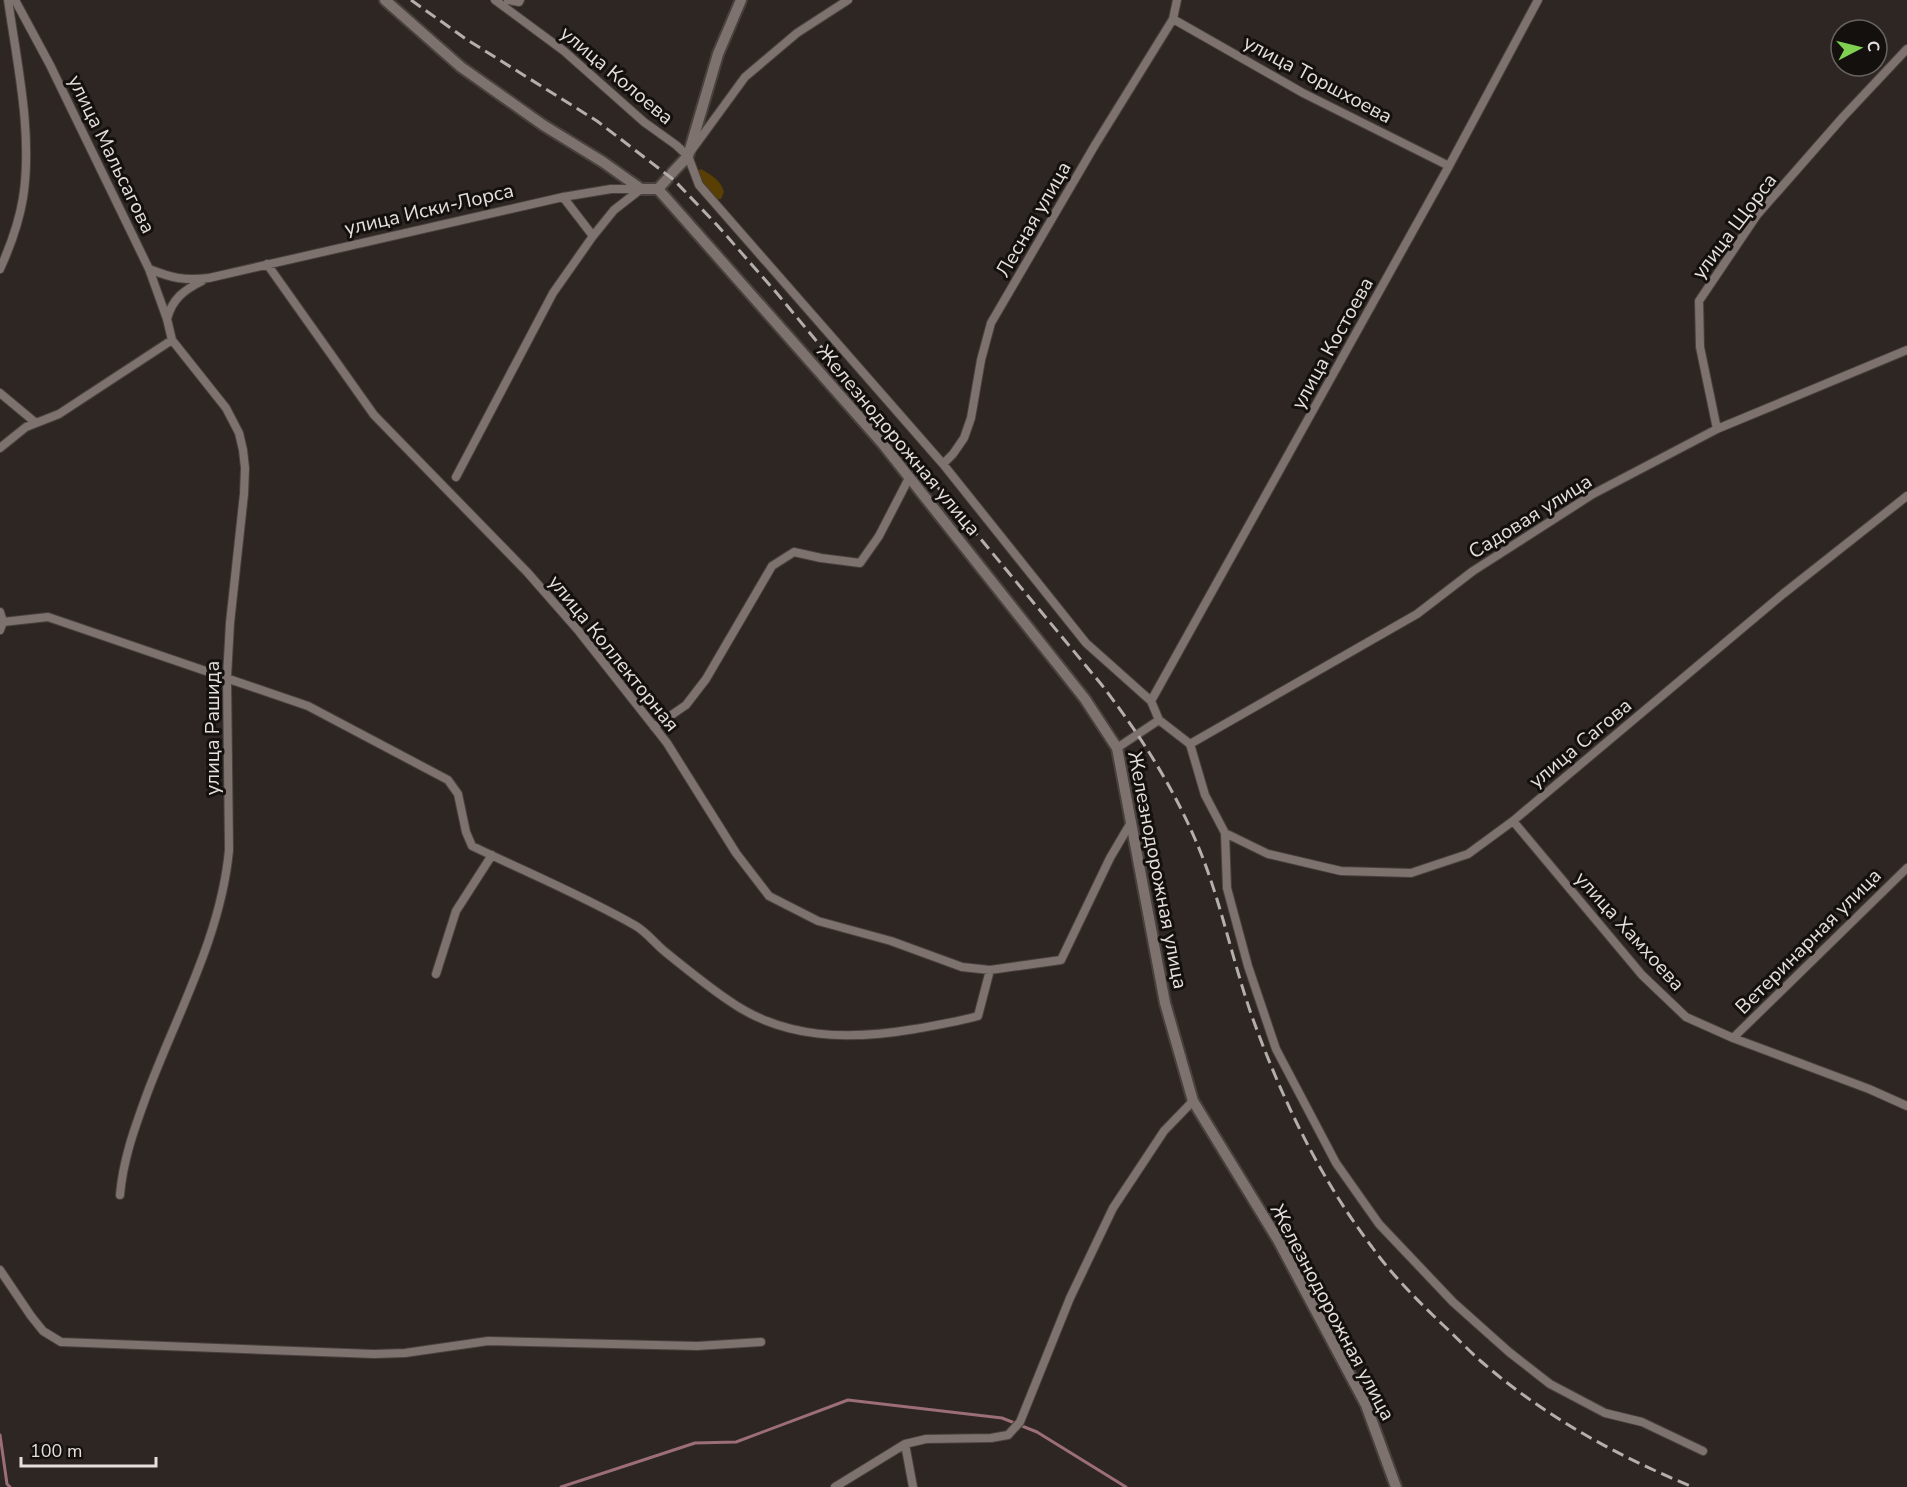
<svg xmlns="http://www.w3.org/2000/svg" width="1907" height="1487" font-family="'Nunito Sans',sans-serif">
	<style>
		.green { fill: #5a3f05 }
		.lines { fill: none; stroke-linecap: round; stroke-linejoin: round }
		.stream { stroke: #9c6e78; stroke-width: 3 }
		.minor-casing { stroke: #48413e; stroke-width: 10 }
		.tertiary-casing { stroke: #48413e; stroke-width: 14 }
		.minor { stroke: #7d726e; stroke-width: 8 }
		.tertiary { stroke: #7d726e; stroke-width: 10 }
		.rail { stroke: #b5afab; stroke-width: 3; stroke-dasharray: 12 6; stroke-linecap: butt }
		.labels { text-anchor: middle; stroke-width: 6; stroke-linejoin: round; paint-order: stroke }
		.street-label { font-size: 20px; fill: #e6e0dd; stroke: #14100e }
	</style>
	<rect width="100%" height="100%" fill="#2e2622"/>
	<!-- green -->
	<path class="green" d="M701,169c10,6 20,11 23,23l-3,7h-5l-10,-10 -7,-17v-2z"/>
	<g class="lines">
		<!-- stream -->
		<path class="stream" d="M0,1435l7,49 3,3
			M561,1487l134,-44 41,-1 112,-42 154,18 35,14 89,55"/>
		<defs>
			<path id="minor" d="M15,0l35,65 99,204c23,9 35,12 60,9l354,-81 48,-8h28
				M495,0l69,51 80,71 32,23 12,11 11,29 244,279 143,179 65,58 8,19 31,24 15,51 20,38 2,55 21,78 28,83 60,114 43,61 74,78 56,50 41,32 55,29 37,9 61,29
				M508,0l11,2 1,-2
				M1173,19l130,74 146,73
				M691,151l54,-74 52,-44 51,-33
				M563,197l30,39
				M267,264l107,151 153,157 50,57 90,114 69,110 33,43 49,25 73,20 71,26 28,3 71,-10 49,-102 20,-34
				M0,269c10,-22 19,-47 23,-71 10,-64 -6,-135 -15,-198
				M167,319c5,-20 17,-29 35,-38
				M0,393l36,30
				M1717,429l-17,-82 -1,-46 58,-86 86,-98 64,-68
				M0,448l26,-21 33,-13 113,-74
				M943,464l10,-10 11,-16 7,-20 10,-58 10,-37 104,-178 78,-126 4,-19
				M456,477l97,-184 40,-57 21,-26 27,-21
				M0,612l3,10 -3,8
				M3,622l45,-5 260,89 140,74 10,14 8,38 6,14c54,26 112,50 164,80 10,6 18,16 27,24 21,17 43,35 65,50 56,40 122,40 187,29 22,-4 42,-7 63,-13l12,-46
				M1151,701l298,-535 89,-166
				M654,727l32,-22 20,-26 66,-113 22,-14 27,6 39,5 19,-27 30,-58
				M1190,744l227,-130 56,-43 120,-77 124,-65 190,-79
				M1117,748l42,-28
				M1513,821l129,154 44,42 47,21 136,51 38,17
				M1225,833l43,21 73,17 70,2 57,-19 45,-33 270,-227 124,-98
				M436,974l20,-63 36,-56
				M1733,1038l174,-170
				M120,1195c3,-36 15,-68 27,-101 30,-80 74,-158 82,-244l-2,-173 3,-54 14,-129 1,-26 -2,-18 -4,-17 -13,-25 -54,-68 -5,-21 -18,-50
				M0,1270l31,46 12,15 18,11 313,12 31,-1 83,-12 209,5 64,-4
				M905,1444l8,43
				M835,1487l70,-43 21,-5 65,-1 17,-3 12,-13 50,-124 43,-90 51,-77 29,-30"/>
			<path id="tertiary" d="M385,0l76,67 82,58 60,37 38,27h17
				M672,173l16,-17 30,-102 23,-54
				M658,189l224,254 203,256 32,49 48,255 28,98 85,139 88,165 30,82
				M658,189l9,-10"/>
		</defs>
		<!-- minor casing -->
		<use href="#minor" class="minor-casing"/>
		<!-- tertiary casing -->
		<use href="#tertiary" class="tertiary-casing"/>
		<!-- minor -->
		<use href="#minor" class="minor"/>
		<!-- tertiary -->
		<use href="#tertiary" class="tertiary"/>
		<!-- rail -->
		<path class="rail" d="M411,0l55,39 131,82 77,59 43,45 58,66 326,393c37,48 70,99 94,155 26,59 37,123 59,183 29,79 67,158 118,225 20,28 45,53 70,77 14,13 27,27 41,39 61,53 136,94 210,124"/>
	</g>
	<g class="labels">
		<!-- street labels -->
		<g class="street-label">
			<text transform="translate(617 75) rotate(40)" y="7">улица Колоева</text>
			<text transform="translate(1318 79) rotate(28)" y="7">улица Торшхоева</text>
			<text transform="translate(112 154) rotate(64)" y="7">улица Мальсагова</text>
			<text transform="translate(429 209) rotate(-13)" y="7">улица Иски-Лорса</text>
			<text transform="translate(1033 219) rotate(-60)" y="7">Лесная улица</text>
			<text transform="translate(1734 226) rotate(-53)" y="7">улица Щорса</text>
			<text transform="translate(1332 343) rotate(-61)" y="7">улица Костоева</text>
			<text transform="translate(899 440) rotate(50)" y="7">Железнодорожная улица</text>
			<text transform="translate(1530 516) rotate(-32)" y="7">Садовая улица</text>
			<text transform="translate(614 653) rotate(51)" y="7">улица Коллекторная</text>
			<text transform="translate(212 728) rotate(-90)" y="7">улица Рашида</text>
			<text transform="translate(1580 743) rotate(-40)" y="7">улица Сагова</text>
			<text transform="translate(1158 870) rotate(79)" y="7">Железнодорожная улица</text>
			<text transform="translate(1630 931) rotate(48)" y="7">улица Хамхоева</text>
			<text transform="translate(1808 941) rotate(-45)" y="7">Ветеринарная улица</text>
			<text transform="translate(1333 1312) rotate(62)" y="7">Железнодорожная улица</text>
		</g>
	</g>
	<!-- north arrow -->
	<g transform="translate(1859 48) rotate(83)"><circle r="28" fill="#14100e" stroke="#686361" stroke-width="1.5"/>
	<path d="M0-4.5L10 22L0 15L-10 22Z" fill="#80d052"/>
	<text y="-9" font-size="16" font-weight="bold" text-anchor="middle" fill="#e6e0dd">С</text>
	</g>
	<!-- scale -->
	<path d="M21 1457v9h135v-9" fill="none" stroke="#e6e0dd" stroke-width="3"/>
	<text x="30" y="1457" font-size="18" fill="#e6e0dd" stroke="#14100e" stroke-width="4.5" paint-order="stroke">100 m</text>
</svg>
